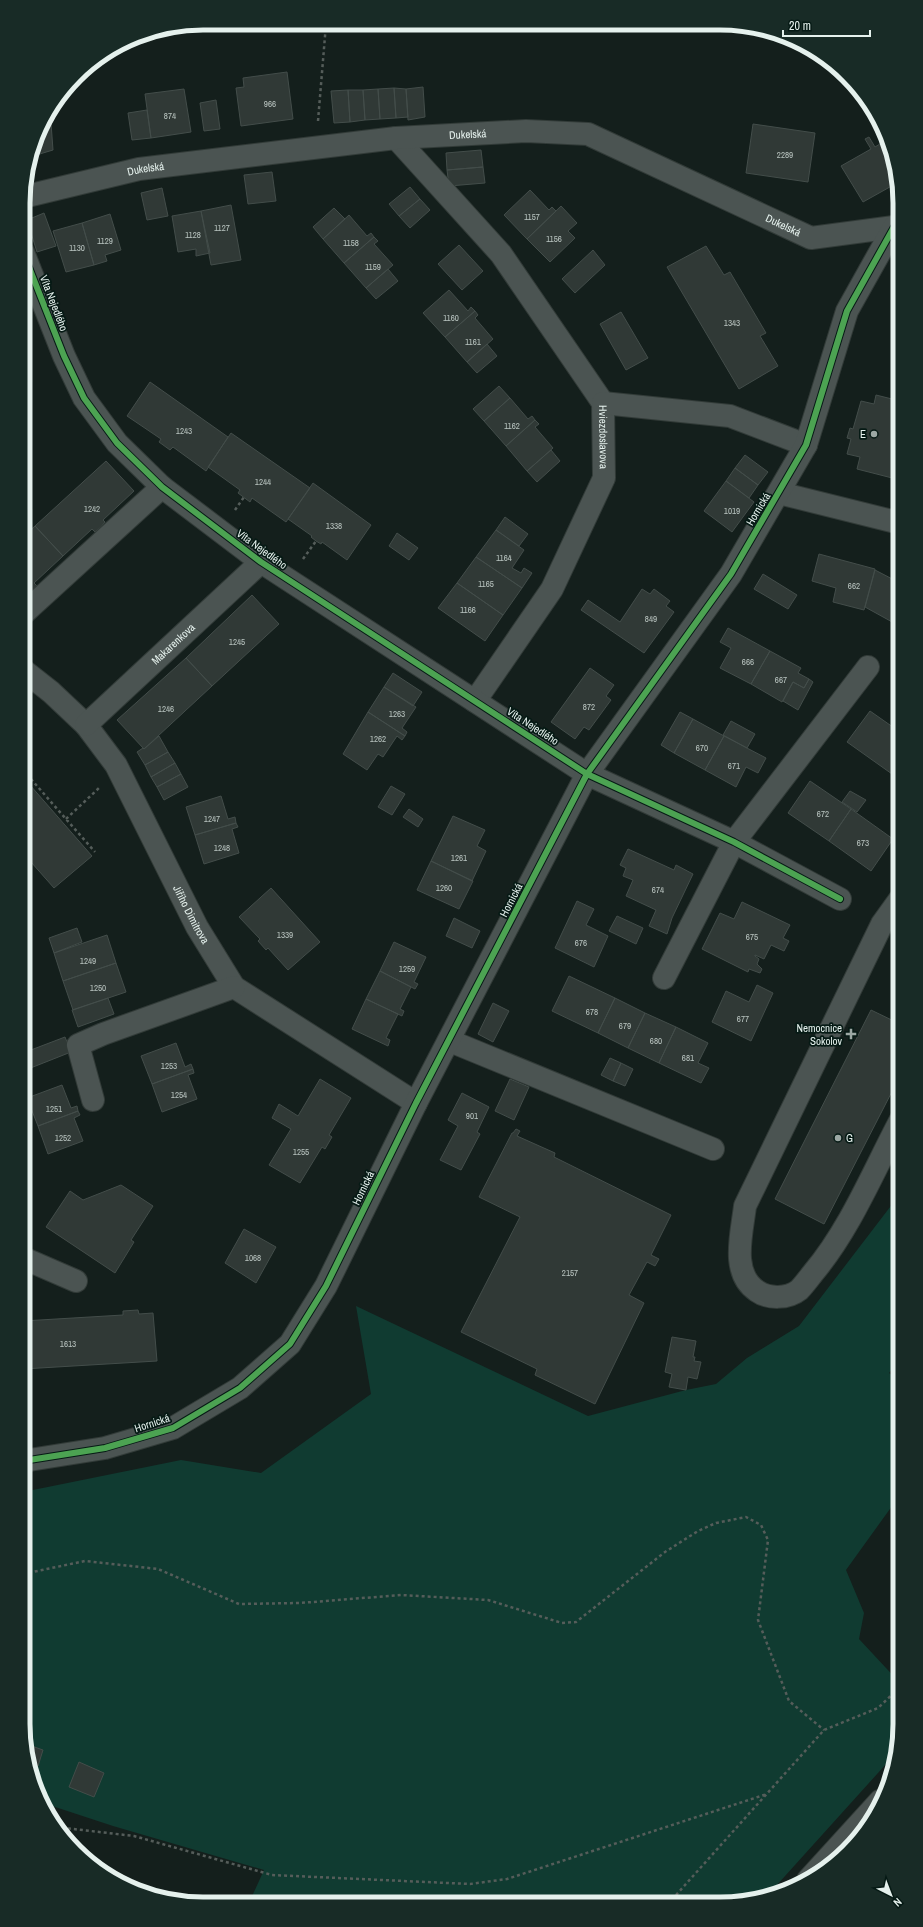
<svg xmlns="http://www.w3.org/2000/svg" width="923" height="1927" font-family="'Archivo Narrow',sans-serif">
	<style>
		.green { fill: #103b31 }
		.building { fill: #303936; stroke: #434d4a }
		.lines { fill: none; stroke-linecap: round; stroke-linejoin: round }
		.minor-casing { stroke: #323b38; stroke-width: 24 }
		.path { stroke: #555d5a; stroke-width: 2.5; stroke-dasharray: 3 3; stroke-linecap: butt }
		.minor { stroke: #4b5452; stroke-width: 22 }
		.cycleway-casing { stroke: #061a15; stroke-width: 8 }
		.cycleway { stroke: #4ca352; stroke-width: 6 }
		.poi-dot { fill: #9ca8a4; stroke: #061a15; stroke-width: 1.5 }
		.labels { text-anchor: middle; stroke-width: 3.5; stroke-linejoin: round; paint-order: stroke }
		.number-label { font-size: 9px; fill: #b8c3bf }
		.street-label { font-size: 11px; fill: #e5f1ed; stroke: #061a15 }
		.poi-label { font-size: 11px; fill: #e5f1ed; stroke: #061a15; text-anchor: end }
		.rim { fill: none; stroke: #e5f1ed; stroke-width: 5 }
	</style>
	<rect width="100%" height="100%" fill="#141f1c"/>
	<!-- green -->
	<path class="green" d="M900,1194v166l-11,13 11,9v113l-54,75 18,43 -5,26 41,44v53l-4,17 -129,143 -47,8 -471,-1 15,-33 -151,-44 -70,-23 -11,-21 -9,-58v-232l158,-32 80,13 110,-79 -15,-88 232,110 98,-26 30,-6 31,-26 52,-32z"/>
	<!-- building -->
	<path class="building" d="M287,72l6,47 -52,7 -5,-38 8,-1 -1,-9z
		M423,87l2,30 -17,3 -2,-31z
		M394,88l2,30 -16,1 -2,-30z
		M394,88l12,1 2,28 -12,1z
		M184,89l7,43 -40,6 -6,-44z
		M378,89l2,30 -15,1 -2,-30z
		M348,90l2,32 -16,1 -3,-32z
		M348,90h15l2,30 -15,2z
		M216,100l4,29 -16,2 -4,-28z
		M147,110l4,28 -19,2 -4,-27z
		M51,123l2,27 -20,6 8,-30z
		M753,124l62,9 -7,49 -62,-9z
		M869,137l6,10 13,-8 3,6 6,38 -34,19 -22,-36 30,-17 -6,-10z
		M481,150l2,17 -36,3 -1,-17z
		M483,167l2,16 -36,3 -2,-16z
		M272,172l4,29 -28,3 -4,-29z
		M410,187l10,12 -21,17 -10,-12z
		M162,188l6,28 -21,4 -6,-27z
		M530,190l19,20 3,-3 4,4 -29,28 -23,-24z
		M420,199l10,11 -20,18 -11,-12z
		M231,205l10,55 -30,5 -10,-54z
		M561,206l16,17 -9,8 7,7 -25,24 -23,-23z
		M334,208l11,11 -22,20 -10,-12z
		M201,211l9,42 -14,3v-7l-18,3 -6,-36z
		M44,213l12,33 -19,6 -10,-32z
		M110,214l11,36 -16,5 2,6 -13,4 -12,-42z
		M349,215l18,21 4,-3 3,4 -30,26 -21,-24z
		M82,223l12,42 -28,7 -13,-41z
		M374,237l4,4 -4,3 19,21 -27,23 -22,-25z
		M459,245l24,26 -21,19 -24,-26z
		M706,246l18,29 6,-3 36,61 -6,3 18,30 -39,23 -72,-122z
		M593,250l12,15 -30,28 -13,-14z
		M388,269l10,12 -22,18 -10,-11z
		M449,290l19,21 3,-4 4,4 -30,26 -22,-24z
		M475,311l3,4 -3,3 18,21 -26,23 -22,-25z
		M621,312l27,46 -22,12 -26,-46z
		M487,344l10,12 -20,17 -10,-11z
		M150,382l78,55 -22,34 -33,-24 -3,3 -11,-8 2,-3 -34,-23z
		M499,386l11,12 -26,23 -11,-12z
		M876,395l24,6v79l-43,-11 3,-12 -13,-3 4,-15 -4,-1 3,-10 3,1 8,-28 13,3z
		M510,398l18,21 4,-3 3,4 -29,26 -22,-25z
		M535,420l4,4 -4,3 18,21 -26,23 -21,-25z
		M231,433l79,55 -24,34 -34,-24 -2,4 -12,-9 2,-3 -32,-23z
		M551,450l9,11 -23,21 -10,-11z
		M745,455l23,17 -10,13 -23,-17z
		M106,461l28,30 -31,29 2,2 -4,5 -6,5 -3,-3 -29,27 -28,-30z
		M735,468l23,17 -9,13 -23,-17z
		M726,481l28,21 -22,30 -28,-21z
		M313,483l58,42 -24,35 -25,-18 -1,2 -5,-3 -5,-4 1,-1 -24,-17z
		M505,517l23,17 -9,12 -23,-16z
		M35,526l28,30 -29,27 3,3 -11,10 -3,-3v-56z
		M496,530l28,20 -12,18 9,5 3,-5 8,5 -10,15 -46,-31z
		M397,533l21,15 -9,12 -20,-14z
		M819,554l56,15 -11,41 -31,-8 3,-14 -24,-7z
		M476,557l46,31 -19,27 -46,-32z
		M875,570l25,13v33l-6,7 -29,-16z
		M763,574l34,21 -9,14 -34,-20z
		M457,583l46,32 -18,26 -47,-33z
		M642,589l8,5 4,-5 16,12 -4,5 8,6 -30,41 -63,-43 7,-10 32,22z
		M252,595l27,29 -67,62 -26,-28z
		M900,616v12l-6,-5z
		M728,628l42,23 -19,33 -31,-16 11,-20 -11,-6z
		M770,651l31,17 -3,5 11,6 -5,9 -11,-6 -11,20 -31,-18z
		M186,658l26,28 -68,63 -27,-29z
		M590,668l24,17 -8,11 5,4 -22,30 -5,-3 -9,12 -24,-17z
		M393,673l29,19 -9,14 -29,-19z
		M809,679l4,3 -15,28 -15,-9 10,-19 11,6z
		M384,687l32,20 -14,21 5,4 -2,4 -37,-24z
		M870,711l30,21v30l-8,12 -45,-32z
		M368,712l37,24 -3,4 -5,-4 -14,21 -5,-3 -11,16 -24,-16z
		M680,712l13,7 -19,34 -13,-8z
		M693,719l31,17 -19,34 -31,-17z
		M731,721l24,13 -8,14 -24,-13z
		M159,736l9,16 -23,13 -8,-13 6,-4 1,1z
		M724,736l42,22 -8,15 -12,-6 -10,20 -31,-17z
		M168,752l7,11 -24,14 -6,-12z
		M900,762v17l-8,-5z
		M175,763l6,11 -24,13 -6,-10z
		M181,774l7,13 -24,13 -7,-13z
		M23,777l69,79 -38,32 -31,-35z
		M810,781l41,28 -22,32 -41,-28z
		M391,786l14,8 -13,21 -14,-8z
		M850,791l16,9 -9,12 -15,-10z
		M221,796l7,23 7,-2 1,6 -41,12 -9,-28z
		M409,809l14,10 -5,8 -15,-10z
		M851,809l42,30 -22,32 -42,-30z
		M453,816l32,14 -8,16 9,5 -14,30 -41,-20z
		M236,823l2,4 -6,2 7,24 -35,11 -9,-29z
		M628,849l46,21 2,-5 17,9 -21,44 -5,16 -18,-8 7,-16 -30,-14 7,-16 -10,-4 3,-8 -6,-3z
		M431,861l42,20 -14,28 -42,-19z
		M271,888l49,54 -32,28 -20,-22 -2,2 -8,-9 2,-2 -21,-22z
		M577,901l17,8 -8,16 22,11 -14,31 -39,-19z
		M742,902l48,23 -7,13 6,3 -5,10 -13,-6 -7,14 -9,-4v1l4,3 -2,5 5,5 -2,4 -11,-4 -1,3 -46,-23 18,-36 14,6z
		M617,916l26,12 -7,16 -27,-13z
		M454,918l26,13 -8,17 -26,-12z
		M77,928l5,14 -28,11 -5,-15z
		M107,935l9,28 -53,18 -9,-28z
		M394,942l32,15 -12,25 4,2 -3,5 -35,-18z
		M116,963l10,29 -53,18 -10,-29z
		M380,971l31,16 -11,22 4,2 -2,5 -36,-17z
		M569,976l46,22 -17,35 -46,-22z
		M757,985l16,8 -22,48 -39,-19 14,-31 23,11z
		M108,998l6,16 -36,13 -6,-17z
		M615,998l30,15 -17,35 -30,-15z
		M366,999l32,15 -12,24 4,2 -2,6 -36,-17z
		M493,1003l16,8 -16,31 -15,-8z
		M871,1010l29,14v52l-76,148 -49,-25z
		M645,1013l31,14 -17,36 -31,-15z
		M676,1027l32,16 -10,20 11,5 -8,15 -42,-20z
		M65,1037l6,15 -48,19v-18z
		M176,1043l9,24 6,-3 2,5 -41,15 -11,-28z
		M610,1058l11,5 -8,18 -12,-6z
		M621,1063l12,6 -8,17 -12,-5z
		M193,1069l1,4 -6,2 9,24 -35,13 -10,-28z
		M320,1079l31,19 -22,37 3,2 -7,12 -3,-2 -22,36 -31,-18 22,-36 -19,-11 7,-14 19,12z
		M510,1079l19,8 -15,33 -19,-9z
		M62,1085l9,23 6,-2 1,5 -40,15 -11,-28z
		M462,1093l27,14 -12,25 3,2 -19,36 -21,-10 18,-34 -10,-6z
		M78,1111l2,4 -6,3 9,23 -35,13 -10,-28z
		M516,1129l4,2 -3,5 38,17 -1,4 117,58 -20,40 8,4 -4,7 -8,-4 -18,33 15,8 -49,101 -60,-29 2,-6 -76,-37 59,-115 -41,-20 33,-64h1z
		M121,1185l32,21 -22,34 3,2 -19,31 -69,-46 24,-36 13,9z
		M244,1229l32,18 -20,36 -31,-20z
		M138,1310l1,4 14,-1 4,48 -134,8v-48l100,-6v-4z
		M672,1337l24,4 -3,16h2l-1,4 7,1 -4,17 -9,-2 -2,13 -17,-3 3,-13 -7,-2z
		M26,1744l17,6 -5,16 -9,-3z
		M79,1762l25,11 -10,24 -25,-10z"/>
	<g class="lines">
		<defs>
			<g id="minor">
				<path id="s1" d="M396,138l105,116 102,149 1,75 -52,111 -77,112"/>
				<path id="s2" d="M23,197l116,-28 257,-31 130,-7 62,3 223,104 83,-11 6,-3"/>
				<path d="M23,252l41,104 20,42 33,45 45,44 99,75 326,212 147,68 106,57"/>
				<path d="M603,403l127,13 76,29"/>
				<path d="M779,493l121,30"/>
				<path d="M23,614l139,-127"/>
				<path id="s3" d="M23,670l28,22 35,33 30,40 81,162 37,60 182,116"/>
				<path id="s4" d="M86,725l175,-163"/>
				<path d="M664,978l70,-136 134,-175"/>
				<path d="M450,1041l263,108"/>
				<path d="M93,1100l-15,-55 25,-11 131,-47"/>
				<path d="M900,1121c-27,51 -50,108 -87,152 -4,5 -9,12 -14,17 -11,9 -31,9 -42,1 -27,-18 -15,-58 -12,-85l137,-282 18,-25"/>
				<path d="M23,1258l53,23"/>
				<path d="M23,1461l82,-13 68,-20 67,-40 50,-44 36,-58 90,-183 171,-329 144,-200 75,-129 41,-134 47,-84"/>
				<path d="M808,1880l72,-79"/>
			</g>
		</defs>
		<!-- minor casing -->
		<use href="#minor" class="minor-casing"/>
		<!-- path -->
		<path class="path" d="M318,121l8,-97
			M235,510l9,-13
			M303,559l13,-18
			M23,770l72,82
			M66,819l33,-31
			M23,1574l62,-13 73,8 81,35 61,-1 101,-8 87,5 74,23 14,-1 89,-70 33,-21 18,-8 30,-6 15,8 7,15 -10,80 31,81 35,29
			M56,1827l78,9 138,39 198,9 37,-5 260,-85
			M668,1904l156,-174 54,-22 22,-21"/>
		<!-- minor -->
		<use href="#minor" class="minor"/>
		<defs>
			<path id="cycleway" d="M23,252l41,104 20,42 33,45 45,44 99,75 326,212 147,68 106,57
				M23,1461l82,-13 68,-20 67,-40 50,-44 36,-58 90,-183 171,-329 144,-200 75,-129 41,-134 47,-84"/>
		</defs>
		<!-- cycleway casing -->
		<use href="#cycleway" class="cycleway-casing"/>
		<!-- cycleway -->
		<use href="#cycleway" class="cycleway"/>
	</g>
	<!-- markers -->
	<g class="poi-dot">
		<circle cx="874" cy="434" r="4"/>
		<path d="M849 1028h4v4h4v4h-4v4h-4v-4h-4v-4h4z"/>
		<circle cx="838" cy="1138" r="4"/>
	</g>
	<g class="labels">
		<!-- number labels -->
		<g class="number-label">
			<text x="270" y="107">966</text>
			<text x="170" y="119">874</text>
			<text x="785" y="158">2289</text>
			<text x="532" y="220">1157</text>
			<text x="222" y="231">1127</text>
			<text x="193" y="238">1128</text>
			<text x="554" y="242">1156</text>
			<text x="105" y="244">1129</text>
			<text x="351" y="246">1158</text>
			<text x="77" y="251">1130</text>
			<text x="373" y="270">1159</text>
			<text x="451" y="321">1160</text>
			<text x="732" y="326">1343</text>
			<text x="473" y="345">1161</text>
			<text x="512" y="429">1162</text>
			<text x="184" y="434">1243</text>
			<text x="263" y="485">1244</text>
			<text x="92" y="512">1242</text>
			<text x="732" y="514">1019</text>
			<text x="334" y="529">1338</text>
			<text x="504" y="561">1164</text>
			<text x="486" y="587">1165</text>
			<text x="854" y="589">662</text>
			<text x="468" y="613">1166</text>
			<text x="651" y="622">849</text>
			<text x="237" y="645">1245</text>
			<text x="748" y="665">666</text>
			<text x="781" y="683">667</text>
			<text x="589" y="710">872</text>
			<text x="166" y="712">1246</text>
			<text x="397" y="717">1263</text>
			<text x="378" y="742">1262</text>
			<text x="702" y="751">670</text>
			<text x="734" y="769">671</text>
			<text x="823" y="817">672</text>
			<text x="212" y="822">1247</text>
			<text x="863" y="846">673</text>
			<text x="222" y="851">1248</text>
			<text x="459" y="861">1261</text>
			<text x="444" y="891">1260</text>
			<text x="658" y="893">674</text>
			<text x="285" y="938">1339</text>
			<text x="752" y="940">675</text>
			<text x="581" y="946">676</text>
			<text x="88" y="964">1249</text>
			<text x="407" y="972">1259</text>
			<text x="98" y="991">1250</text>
			<text x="592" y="1015">678</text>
			<text x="743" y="1022">677</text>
			<text x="625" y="1029">679</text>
			<text x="656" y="1044">680</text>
			<text x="688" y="1061">681</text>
			<text x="169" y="1069">1253</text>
			<text x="179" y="1098">1254</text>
			<text x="54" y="1112">1251</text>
			<text x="472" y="1119">901</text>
			<text x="63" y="1141">1252</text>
			<text x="301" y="1155">1255</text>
			<text x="253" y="1261">1068</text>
			<text x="570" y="1276">2157</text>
			<text x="68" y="1347">1613</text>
		</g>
		<!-- street labels -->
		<g class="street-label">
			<text dy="4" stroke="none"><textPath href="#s2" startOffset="450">Dukelská</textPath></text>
			<text dy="4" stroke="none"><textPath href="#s2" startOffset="126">Dukelská</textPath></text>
			<text dy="4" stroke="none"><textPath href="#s2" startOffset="786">Dukelská</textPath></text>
			<text transform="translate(54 303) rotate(69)" y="4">Víta Nejedlého</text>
			<text dy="4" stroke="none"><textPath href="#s1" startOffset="371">Hviezdoslavova</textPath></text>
			<text transform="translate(758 509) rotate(-59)" y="4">Hornická</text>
			<text transform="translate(262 549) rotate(36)" y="4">Víta Nejedlého</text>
			<text dy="4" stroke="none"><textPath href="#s4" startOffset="119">Makarenkova</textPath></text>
			<text transform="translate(533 726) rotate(33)" y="4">Víta Nejedlého</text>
			<text transform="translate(511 900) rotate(-63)" y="4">Hornická</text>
			<text dy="4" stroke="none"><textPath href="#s3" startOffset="301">Jiřího Dimitrova</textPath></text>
			<text transform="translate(363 1188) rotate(-64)" y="4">Hornická</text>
			<text transform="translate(152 1423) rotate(-18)" y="4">Hornická</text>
		</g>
		<!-- poi labels -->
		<g class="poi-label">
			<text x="866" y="438">E</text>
			<text x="842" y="1032">Nemocnice<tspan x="842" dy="13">Sokolov</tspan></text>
			<text x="846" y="1142" text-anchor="start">G</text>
		</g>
	</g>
	<!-- crop -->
	<path d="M0 0H923V1927H0ZM203 30H720A173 173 0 0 1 893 203V1724A173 173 0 0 1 720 1897H203A173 173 0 0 1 30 1724V203A173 173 0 0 1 203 30Z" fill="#182b26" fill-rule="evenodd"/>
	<path class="rim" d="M203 30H720A173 173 0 0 1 893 203V1724A173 173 0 0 1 720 1897H203A173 173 0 0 1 30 1724V203A173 173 0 0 1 203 30Z"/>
	<!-- north arrow -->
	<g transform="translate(891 1895) rotate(138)" stroke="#061a15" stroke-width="3" paint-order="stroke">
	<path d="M0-3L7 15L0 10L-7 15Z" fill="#e5f1ed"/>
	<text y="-6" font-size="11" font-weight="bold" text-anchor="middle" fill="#e5f1ed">N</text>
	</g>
	<!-- scale -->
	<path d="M783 30v6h87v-6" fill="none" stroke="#e5f1ed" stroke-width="2"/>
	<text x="789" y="30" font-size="12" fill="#e5f1ed" stroke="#061a15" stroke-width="3" paint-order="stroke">20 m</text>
</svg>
